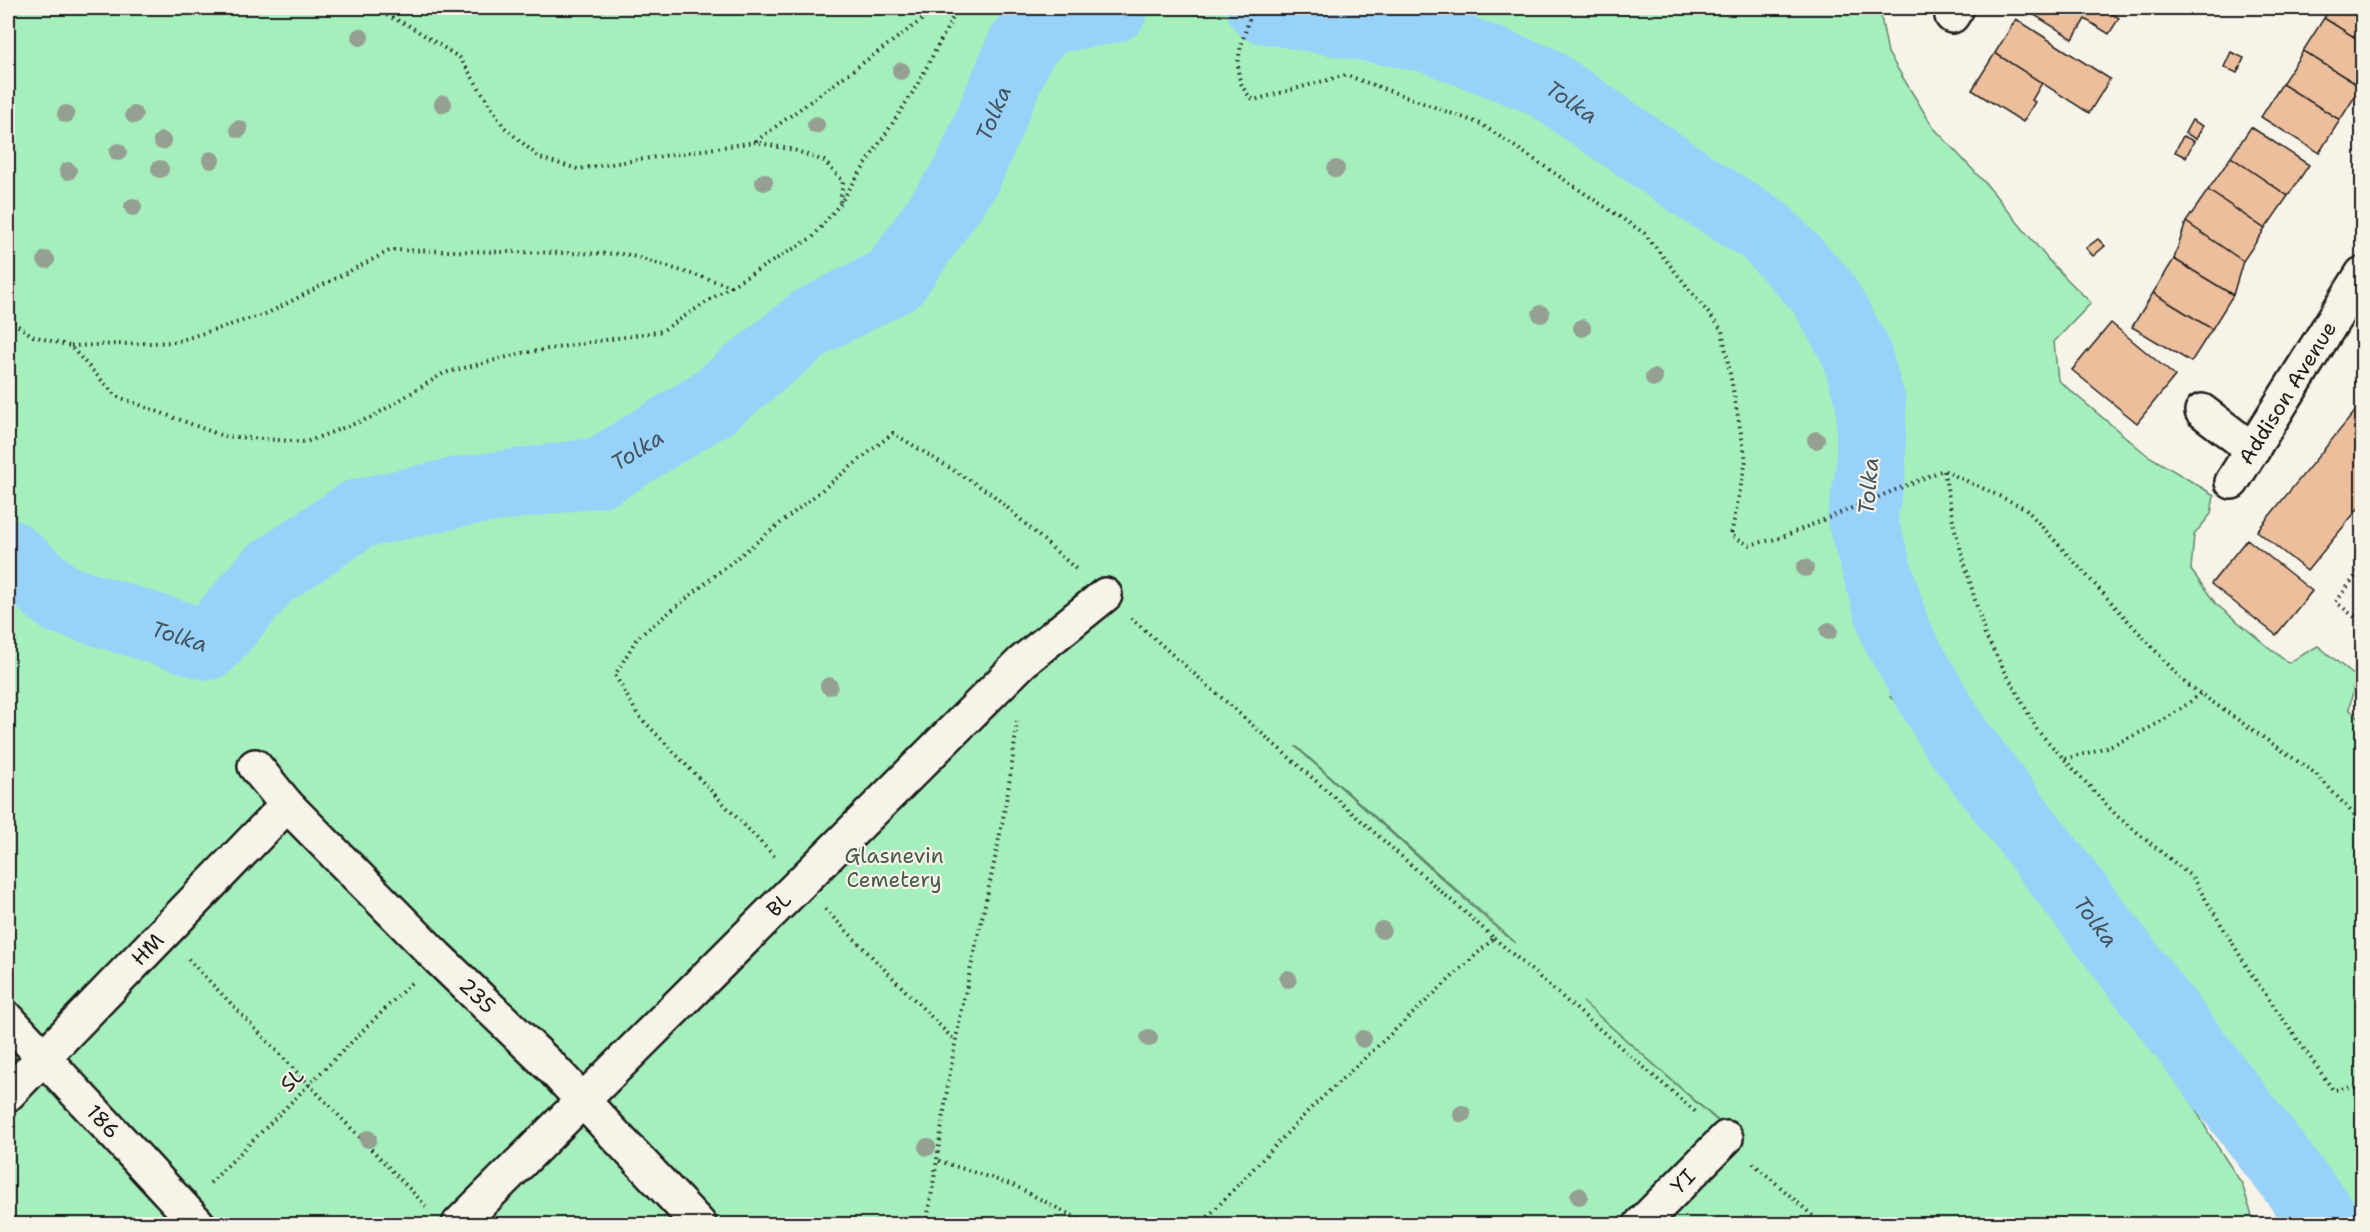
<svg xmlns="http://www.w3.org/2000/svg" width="2370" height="1232" font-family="'Shantell Sans',sans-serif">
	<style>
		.green { fill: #a5efbd; stroke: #60866c; stroke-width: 1.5; fill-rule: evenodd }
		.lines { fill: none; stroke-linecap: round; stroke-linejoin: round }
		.river { stroke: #99d2f9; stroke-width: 70 }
		.building { fill: #ecbe9c; stroke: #1c1c1c; stroke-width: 1.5 }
		.minor-casing { stroke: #1c1c1c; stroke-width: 38 }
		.path { stroke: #1c1c1c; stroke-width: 4; stroke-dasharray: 1.5 4.5; stroke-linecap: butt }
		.minor { stroke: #f7f3e8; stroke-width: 33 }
		.tree { fill: #959f92 }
		.labels { text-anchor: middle; stroke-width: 4.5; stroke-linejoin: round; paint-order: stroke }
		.street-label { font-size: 21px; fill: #1c1c1c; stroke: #f7f3e8 }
		.park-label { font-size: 21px; fill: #455b4c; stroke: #f7f3e8 }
		.water-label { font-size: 22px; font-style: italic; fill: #42535e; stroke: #f7f3e8 }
	</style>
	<rect width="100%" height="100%" fill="#f7f3e8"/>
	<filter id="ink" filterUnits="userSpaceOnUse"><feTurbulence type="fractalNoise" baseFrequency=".0167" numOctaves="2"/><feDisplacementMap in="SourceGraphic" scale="12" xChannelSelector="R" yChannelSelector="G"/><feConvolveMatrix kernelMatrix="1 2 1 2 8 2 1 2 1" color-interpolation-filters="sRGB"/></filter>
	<g filter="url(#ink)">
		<!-- green -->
		<path class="green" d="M8,8h1867l5,4 8,41 45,74 54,58 64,78 40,40 -37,39 4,38 89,75 67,40 -3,19 -17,21 -3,35 25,34 72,59 30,-17 38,31 -7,32 13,11v504h-26l-27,-31 -280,-366 -107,-151 -32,21 11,8 189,240 41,48 79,142 32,49 10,32 13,8h-2257zM1296,747h1l219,196 -15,-11zM1583,1002l149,131h-1z"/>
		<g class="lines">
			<!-- river -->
			<g class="river">
				<path id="s1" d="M1262,8l169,30 111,43 164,113 58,36 58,61 33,59 16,53v66l-9,50 34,115 57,100 374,490"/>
				<path id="s2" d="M8,554l52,45 148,46 61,-71 89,-60 101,-22 142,-20 110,-68 101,-82 83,-43 72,-104 54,-128 25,-27 67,-12"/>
			</g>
		</g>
		<!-- building -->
		<path class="building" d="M2023,8h80l16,10 -10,16 -24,-15 -12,20z
			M2331,8h31v34l-38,-24z
			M2324,18l38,24 -1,45 -58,-36z
			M2016,19l94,60 -21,34 -94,-60z
			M2303,51l58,36 -21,33 -58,-36z
			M2231,52l13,6 -7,15 -13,-6z
			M1995,53l47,30 -10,17 3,2 -12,20 -51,-32z
			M2282,84l58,36 -21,33 -58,-36z
			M2192,120l11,6 -7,13 -11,-6z
			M2251,127l58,38 -21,31 -57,-39z
			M2183,136l11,5 -8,16 -11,-5z
			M2231,157l57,39 -23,33 -57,-39z
			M2208,190l57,39 -22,32 -57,-39z
			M2186,222l57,39 -10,34 -59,-36z
			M2098,239l7,7 -12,10 -7,-8z
			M2174,259l59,36 -21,34 -59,-36z
			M2153,293l59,36 -21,33 -59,-35z
			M2111,323l64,53 -38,47 -65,-53z
			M2362,403v101l-55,67 -50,-40z
			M2247,539l65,52 -36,44 -65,-51z"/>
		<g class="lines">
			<defs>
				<g id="minor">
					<path d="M1952,16l5,-8"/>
					<path d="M2202,411l51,39"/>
					<path id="s3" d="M2232,482l130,-208"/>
					<path id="s4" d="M255,766l32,39 150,152 114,110 148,157"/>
					<path id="s5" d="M8,1019l190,205"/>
					<path id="s6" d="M8,1094l279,-289"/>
					<path id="s7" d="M459,1224l563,-562 83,-67"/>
					<path id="s8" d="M1641,1224l85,-86"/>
				</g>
			</defs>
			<!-- minor casing -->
			<use href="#minor" class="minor-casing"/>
			<!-- path -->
			<path class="path" d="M370,8l38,17 52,33 44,69 36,31 38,11 177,-27 39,8 30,11 19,20 -3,23
				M1253,8c-9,30 -29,69 1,92l92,-25 135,49 163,109 78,97 24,130 -15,75 18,10 31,-7 163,-68 82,38 160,175 131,91 46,49
				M756,141l182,-133
				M731,286l-69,45 -139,22 -79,20 -72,44 -66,25 -83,-6 -107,-40 -46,-50 105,-4 93,-29 123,-63 235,4 105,32 82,-49 26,-32 76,-116 43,-81
				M8,319l25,17 37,10
				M1944,471l10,55 31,109 53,96 79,85 75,61 60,98 81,115 29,-4
				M2362,567l-26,35 26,21
				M1131,618l363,320 -184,171 -109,115
				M2065,759c50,-12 95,-32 135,-65
				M774,856l-136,-141 -23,-40 22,-37 256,-205 99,61 86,77
				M825,909l130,132
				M1494,938l204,176
				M188,959l238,247
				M939,1161l74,24 75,39
				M1753,1163l69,61
				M210,1183l201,-200
				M926,1224c12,-61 18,-123 30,-185 20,-106 51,-210 61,-318"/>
			<!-- minor -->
			<use href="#minor" class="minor"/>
		</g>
		<!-- trees -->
		<g class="tree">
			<circle cx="360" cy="37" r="9"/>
			<circle cx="901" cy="71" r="9"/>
			<circle cx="443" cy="104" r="9"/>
			<circle cx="66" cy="114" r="9"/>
			<circle cx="134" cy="115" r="9"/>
			<circle cx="816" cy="125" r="9"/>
			<circle cx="239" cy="129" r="9"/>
			<circle cx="162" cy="141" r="9"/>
			<circle cx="118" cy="152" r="9"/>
			<circle cx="211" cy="160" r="9"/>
			<circle cx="160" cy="169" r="9"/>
			<circle cx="1336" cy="169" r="9"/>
			<circle cx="68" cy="171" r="9"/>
			<circle cx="764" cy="182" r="9"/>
			<circle cx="133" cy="207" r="9"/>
			<circle cx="46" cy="260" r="9"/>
			<circle cx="1541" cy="314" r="9"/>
			<circle cx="1582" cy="328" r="9"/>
			<circle cx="1654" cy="378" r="9"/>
			<circle cx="1816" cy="440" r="9"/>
			<circle cx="1805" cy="568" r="9"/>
			<circle cx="1829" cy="631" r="9"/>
			<circle cx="829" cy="686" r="9"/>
			<circle cx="1382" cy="930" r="9"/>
			<circle cx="1288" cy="979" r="9"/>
			<circle cx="1149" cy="1038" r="9"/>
			<circle cx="1363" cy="1039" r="9"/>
			<circle cx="1462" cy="1114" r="9"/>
			<circle cx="368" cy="1139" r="9"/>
			<circle cx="927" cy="1147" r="9"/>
			<circle cx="1579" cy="1196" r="9"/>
		</g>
	</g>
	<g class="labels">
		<!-- street labels -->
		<g class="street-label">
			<text dy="7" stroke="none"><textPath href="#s3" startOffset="105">Addison Avenue</textPath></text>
			<text dy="7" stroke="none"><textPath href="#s7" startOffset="452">BL</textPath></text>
			<text dy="7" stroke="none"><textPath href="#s6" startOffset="201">HM</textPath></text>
			<text dy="7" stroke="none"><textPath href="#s4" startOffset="320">235</textPath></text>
			<text transform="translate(292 1080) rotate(-45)" y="7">SL</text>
			<text dy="7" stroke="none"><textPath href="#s5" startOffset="140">186</textPath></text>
			<text dy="7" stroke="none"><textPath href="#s8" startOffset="60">YI</textPath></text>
		</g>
		<!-- park labels -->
		<g class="park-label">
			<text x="894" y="863">Glasnevin<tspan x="894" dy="24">Cemetery</tspan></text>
		</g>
		<!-- water labels -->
		<g class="water-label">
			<text dy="8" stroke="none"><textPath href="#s1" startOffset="327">Tolka</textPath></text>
			<text dy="8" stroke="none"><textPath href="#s2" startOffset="1218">Tolka</textPath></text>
			<text dy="8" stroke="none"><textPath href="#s2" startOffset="714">Tolka</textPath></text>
			<text transform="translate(1868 486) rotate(-85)" y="8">Tolka</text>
			<text dy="8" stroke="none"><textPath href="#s2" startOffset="194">Tolka</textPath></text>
			<text dy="8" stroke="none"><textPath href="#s1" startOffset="1353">Tolka</textPath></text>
		</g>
	</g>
	<!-- margin -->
	<rect width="2370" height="1232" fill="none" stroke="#f7f3e8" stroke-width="30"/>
	<rect x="15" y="15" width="2340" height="1202" fill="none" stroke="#1c1c1c" stroke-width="2" filter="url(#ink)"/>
</svg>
